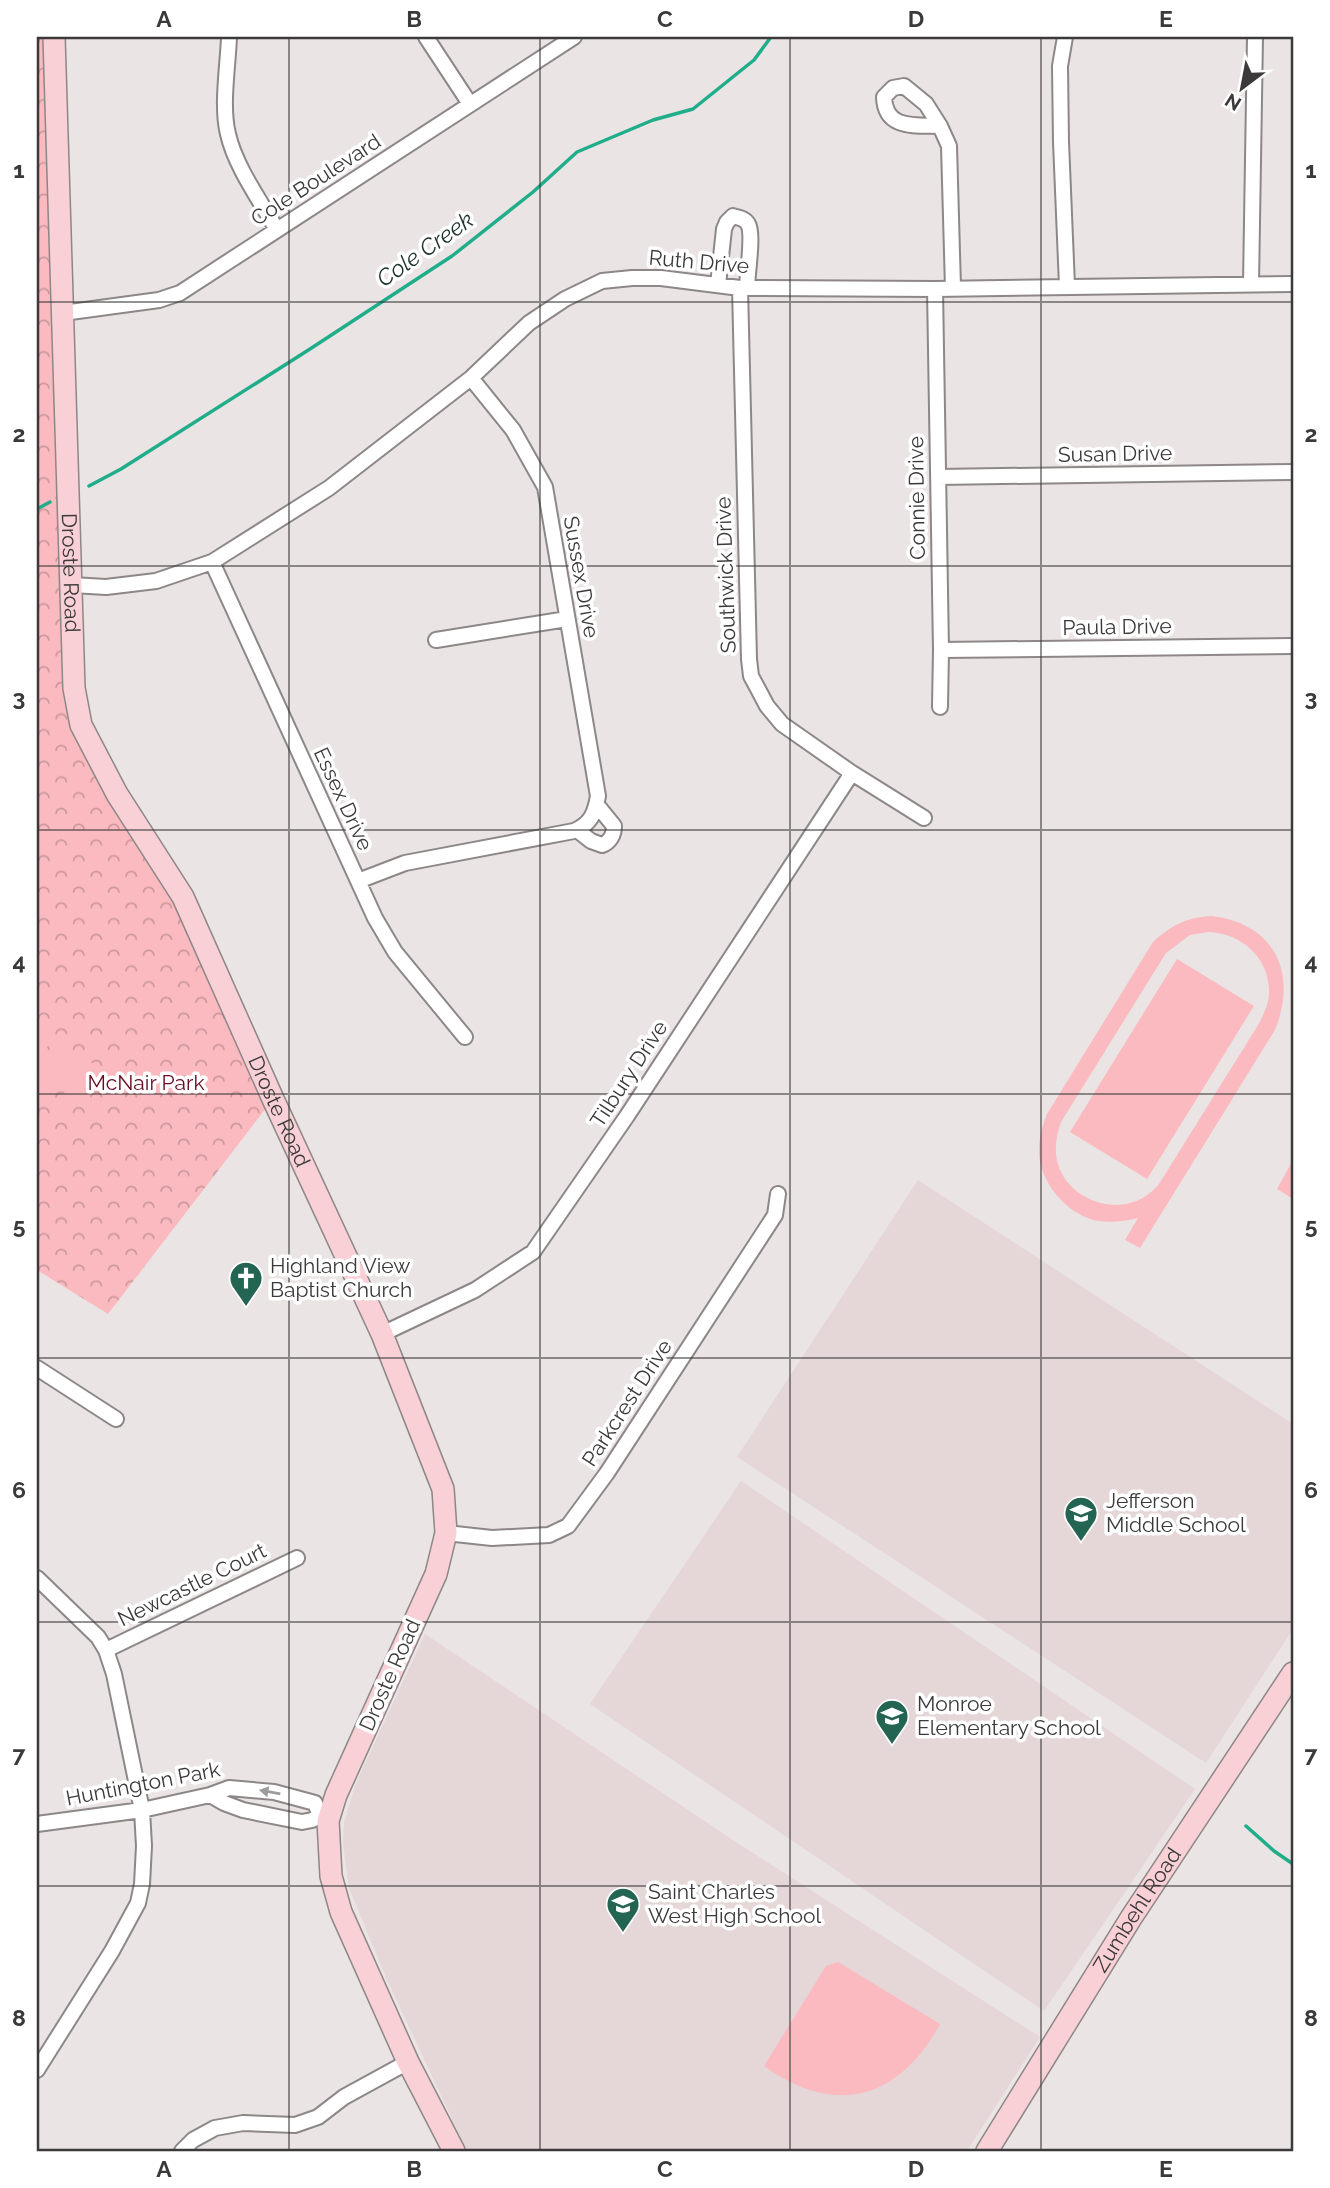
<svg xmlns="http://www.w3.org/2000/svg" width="1330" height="2188" font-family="Raleway,sans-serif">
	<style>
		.built { fill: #e5d6d7 }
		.park { fill: url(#park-crowns) }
		.garden { fill: #fababf; fill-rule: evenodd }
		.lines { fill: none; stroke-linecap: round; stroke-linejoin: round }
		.stream { stroke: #1fad8a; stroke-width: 3.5 }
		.street-casing { stroke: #8d8787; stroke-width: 18 }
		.secondary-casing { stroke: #8d8787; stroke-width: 24 }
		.street { stroke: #fff; stroke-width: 14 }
		.secondary { stroke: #f9d0d6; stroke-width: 21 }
		.oneway { fill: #9d9c9c }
		.grid { fill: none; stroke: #3b3939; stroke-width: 2; stroke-opacity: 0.55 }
		.labels { text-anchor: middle; stroke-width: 7; stroke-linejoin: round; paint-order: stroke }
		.street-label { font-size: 21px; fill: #3b3939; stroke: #fff }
		.park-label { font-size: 21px; fill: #680c24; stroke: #fff }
		.poi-label { font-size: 21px; fill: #3b3939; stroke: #fff; text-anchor: start }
		.water-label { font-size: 23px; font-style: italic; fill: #1c312a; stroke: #fff }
		.neatline { fill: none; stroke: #3b3939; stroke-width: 2.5 }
		.grid-label { font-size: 23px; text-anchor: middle; font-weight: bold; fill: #3b3939 }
	</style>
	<defs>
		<pattern id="park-crowns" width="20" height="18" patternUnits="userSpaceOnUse" patternTransform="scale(1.75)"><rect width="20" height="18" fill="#fababf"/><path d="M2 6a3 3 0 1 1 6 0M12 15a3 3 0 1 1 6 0" fill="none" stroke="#cc989c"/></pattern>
	</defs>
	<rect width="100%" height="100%" fill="#ebe4e4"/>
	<!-- built -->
	<path class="built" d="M918,1180l375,244v205l-87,134 -469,-306z
		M741,1481l454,308 -151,222 -454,-307z
		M425,1634l311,208 304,195 -73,114h-500l-80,-171 -38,-92 -6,-44 1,-22 12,-39z"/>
	<!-- park -->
	<path class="park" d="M37,37h11l33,688 102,172 90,202 -165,215 -71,-44z"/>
	<!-- garden -->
	<path class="garden" d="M1212,916c63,8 86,57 63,114l-135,218 -15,-8 13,-22c-13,3 -26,5 -39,3 -27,-4 -53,-31 -59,-59 -3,-16 1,-33 7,-48l106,-172c18,-17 35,-25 59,-26zM1208,932c35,1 63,28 61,63 -1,10 -5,18 -9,27l-101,162c-7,8 -15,15 -26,18 -31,11 -70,-10 -76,-42 -3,-13 0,-26 4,-38l105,-169 24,-18z
		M1177,959l77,47 -107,173 -77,-47z
		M37,1028l16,10 -16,25z
		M61,1043l17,11 -24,38 -17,-11z
		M86,1059l17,11 -24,37 -17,-11z
		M1293,1160v39l-16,-10z
		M838,1962l102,62c-41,76 -106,93 -176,42l62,-100z"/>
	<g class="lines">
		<!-- stream -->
		<path class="stream" d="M89,486l32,-17 189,-120 142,-93 81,-64 44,-40 76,-32 40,-11 61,-49 17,-23
			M37,509l13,-7
			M1246,1826l28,25 19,13"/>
		<defs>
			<path id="street" d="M229,37c-1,29 -8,69 -1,97 7,32 33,68 49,96
				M426,37l44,67
				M1065,37l-5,29 1,76 6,144
				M940,126l-14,-22 -22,-18 -11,2 -9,9c1,33 31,28 56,29l9,20 4,142
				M1251,284l4,-247
				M718,285l6,-56 3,-7 6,-6c5,2 12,2 15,8 6,10 -1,51 -1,64
				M740,288l9,371 2,17 7,13 9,17 15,18 70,49 72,45
				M935,289l6,361 -1,57
				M63,313l96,-13 21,-7 394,-256
				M938,477l355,-5
				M212,562l163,356 20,34 70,85
				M72,585l34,2 50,-6 56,-19 117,-74 142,-110 58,-55 36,-24 37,-18 30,-3h29l79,10 195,1 358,-5
				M436,640l131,-21
				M941,650l352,-4
				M577,830l14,11 11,4c8,-3 12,-10 12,-19l-17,-21
				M358,881l47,-18 169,-32c17,-7 21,-18 24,-35l-53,-309 -32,-57 -42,-52
				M382,1334l93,-44 58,-38 94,-136 225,-343
				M37,1368l79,51
				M446,1533l46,5 57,-3 19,-9 39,-53 168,-258 3,-21
				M37,1578l61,59 8,13 8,24 28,136 2,36 -2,38 -4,19 -26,48 -75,119
				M106,1650l191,-92
				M210,1795l14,8 19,7 59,12 10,-2 8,-4
				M37,1824l105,-14 68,-15 19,-7 45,4 41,11 5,13 8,5
				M182,2151l11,-11 22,-12 28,-5 52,2 23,-8 26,-20 64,-35"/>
			<g id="secondary">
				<path id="s1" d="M54,37l20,651 7,37 36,69 66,103 90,202 109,235 61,155 3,44 -10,41 -100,221 -8,26 3,55 10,36 67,150 46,89"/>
				<path id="s2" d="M987,2151l144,-233 162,-245"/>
			</g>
		</defs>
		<!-- street casing -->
		<use href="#street" class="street-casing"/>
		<!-- secondary casing -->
		<use href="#secondary" class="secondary-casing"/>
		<!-- street -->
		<use href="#street" class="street"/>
		<!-- secondary -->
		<use href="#secondary" class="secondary"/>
	</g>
	<!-- one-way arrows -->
	<defs><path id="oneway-solid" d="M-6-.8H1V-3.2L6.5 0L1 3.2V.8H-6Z" transform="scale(1.75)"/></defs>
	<use class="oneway" href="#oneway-solid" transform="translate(270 1792) rotate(-170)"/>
	<!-- grid -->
	<path class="grid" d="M289,37v2114M540,37v2114M790,37v2114M1041,37v2114M37,302h1256M37,566h1256M37,830h1256M37,1094h1256M37,1358h1256M37,1622h1256M37,1886h1256"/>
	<!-- icons -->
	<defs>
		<symbol id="church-pin" viewBox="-11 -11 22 30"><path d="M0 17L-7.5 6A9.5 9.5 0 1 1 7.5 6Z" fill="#246452" stroke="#fff"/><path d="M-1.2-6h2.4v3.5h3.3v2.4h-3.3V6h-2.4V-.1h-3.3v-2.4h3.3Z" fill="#fff"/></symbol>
		<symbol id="school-pin" viewBox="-11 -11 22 30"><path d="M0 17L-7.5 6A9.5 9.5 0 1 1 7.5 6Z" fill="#246452" stroke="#fff"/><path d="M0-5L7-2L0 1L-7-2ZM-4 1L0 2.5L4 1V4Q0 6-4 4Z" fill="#fff"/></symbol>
	</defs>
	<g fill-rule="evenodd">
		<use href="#church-pin" x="227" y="1259" width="38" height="52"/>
		<use href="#school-pin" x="1062" y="1494" width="38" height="52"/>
		<use href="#school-pin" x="873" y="1697" width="38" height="52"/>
		<use href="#school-pin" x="604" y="1885" width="38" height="52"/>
	</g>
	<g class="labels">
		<!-- street labels -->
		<g class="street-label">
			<text transform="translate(316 180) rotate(-33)" y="7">Cole Boulevard</text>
			<text transform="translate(699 262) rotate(5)" y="7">Ruth Drive</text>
			<text transform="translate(1115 454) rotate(-1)" y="7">Susan Drive</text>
			<text transform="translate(917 498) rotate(-91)" y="7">Connie Drive</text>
			<text dy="7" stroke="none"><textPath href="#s1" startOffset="536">Droste Road</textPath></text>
			<text transform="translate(726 575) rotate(-92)" y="7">Southwick Drive</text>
			<text transform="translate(581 577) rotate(80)" y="7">Sussex Drive</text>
			<text transform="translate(1117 627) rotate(-1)" y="7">Paula Drive</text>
			<text transform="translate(343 799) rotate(65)" y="7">Essex Drive</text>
			<text transform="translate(629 1074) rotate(-57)" y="7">Tilbury Drive</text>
			<text dy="7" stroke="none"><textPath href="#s1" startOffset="1124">Droste Road</textPath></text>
			<text transform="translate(627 1403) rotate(-57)" y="7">Parkcrest Drive</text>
			<text transform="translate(192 1585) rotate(-26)" y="7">Newcastle Court</text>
			<text transform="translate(390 1675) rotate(-66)" y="7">Droste Road</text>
			<text transform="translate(143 1784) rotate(-11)" y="7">Huntington Park</text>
			<text dy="7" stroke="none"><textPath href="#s2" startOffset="284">Zumbehl Road</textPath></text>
		</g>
		<!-- park labels -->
		<g class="park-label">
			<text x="146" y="1090">McNair Park</text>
		</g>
		<!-- poi labels -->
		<g class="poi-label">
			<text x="270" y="1273">Highland View<tspan x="270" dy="24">Baptist Church</tspan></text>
			<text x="1106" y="1508">Jefferson<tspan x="1106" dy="24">Middle School</tspan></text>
			<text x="917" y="1711">Monroe<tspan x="917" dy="24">Elementary School</tspan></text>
			<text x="648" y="1899">Saint Charles<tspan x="648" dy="24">West High School</tspan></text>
		</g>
		<!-- water labels -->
		<g class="water-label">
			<text transform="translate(425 249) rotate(-35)" y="8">Cole Creek</text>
		</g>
	</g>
	<!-- border -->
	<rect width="1330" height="2188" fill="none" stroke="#ffffff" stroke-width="77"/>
	<!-- north arrow -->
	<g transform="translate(1242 88) rotate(212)" stroke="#ffffff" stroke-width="5" paint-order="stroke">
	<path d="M0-5L12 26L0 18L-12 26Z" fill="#3b3939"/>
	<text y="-10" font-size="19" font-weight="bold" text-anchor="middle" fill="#3b3939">N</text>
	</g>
	<rect x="38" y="38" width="1254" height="2112" class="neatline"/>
	<g class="grid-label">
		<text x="164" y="27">A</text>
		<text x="414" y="27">B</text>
		<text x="665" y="27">C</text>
		<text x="916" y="27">D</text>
		<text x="1166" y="27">E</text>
		<text x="19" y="178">1</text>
		<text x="1311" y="178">1</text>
		<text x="19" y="442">2</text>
		<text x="1311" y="442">2</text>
		<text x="19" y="706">3</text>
		<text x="1311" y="706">3</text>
		<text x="19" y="970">4</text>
		<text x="1311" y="970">4</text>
		<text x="19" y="1234">5</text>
		<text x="1311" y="1234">5</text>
		<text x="19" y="1498">6</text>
		<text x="1311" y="1498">6</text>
		<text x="19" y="1762">7</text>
		<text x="1311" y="1762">7</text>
		<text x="19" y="2026">8</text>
		<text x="1311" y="2026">8</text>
		<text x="164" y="2177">A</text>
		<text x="414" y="2177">B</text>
		<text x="665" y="2177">C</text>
		<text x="916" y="2177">D</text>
		<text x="1166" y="2177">E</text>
	</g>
</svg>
